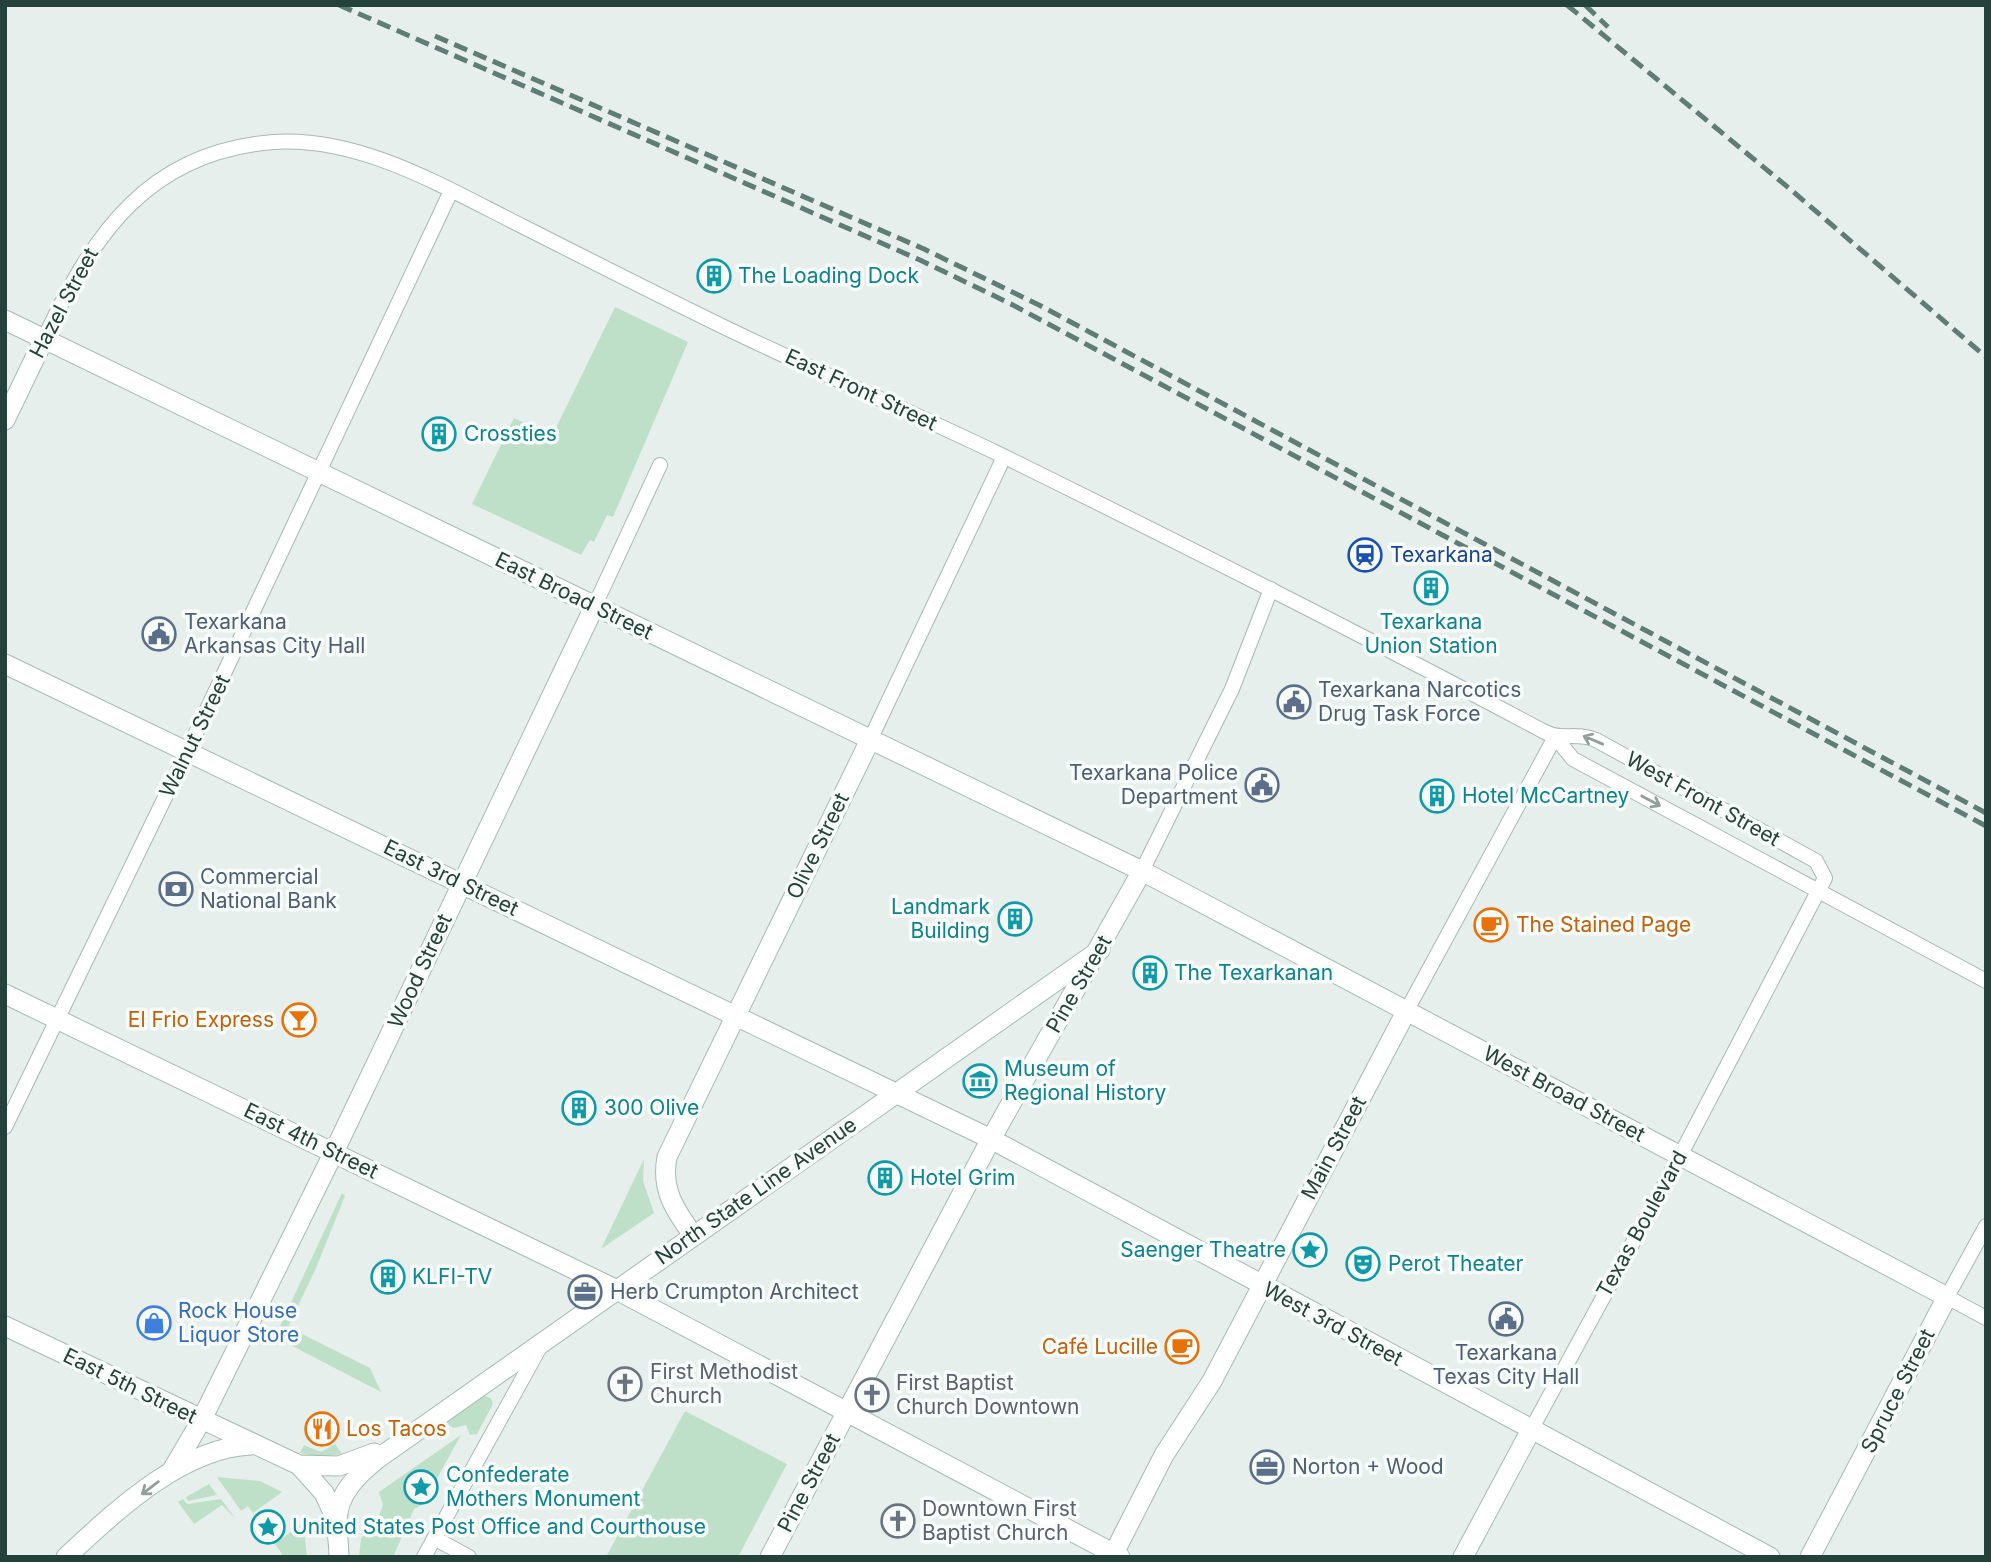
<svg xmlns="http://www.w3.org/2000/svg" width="1991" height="1562" font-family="Inter,sans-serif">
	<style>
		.green { fill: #bfe0c8 }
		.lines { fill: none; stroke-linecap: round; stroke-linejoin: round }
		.street-casing { stroke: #a8b8b2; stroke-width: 16 }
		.secondary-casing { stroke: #a4bbb3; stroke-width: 21 }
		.street { stroke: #fff; stroke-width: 14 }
		.secondary { stroke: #fff; stroke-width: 19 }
		.rail { stroke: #5f7d75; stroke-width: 5; stroke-dasharray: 14 7; stroke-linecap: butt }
		.oneway { stroke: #92a09c }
		.labels { text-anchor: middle; stroke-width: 7; stroke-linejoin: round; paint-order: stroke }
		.culture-label { font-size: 21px; fill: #0d838f; stroke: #f7fbf9; text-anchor: start }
		.street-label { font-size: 21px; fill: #24423a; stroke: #f7fbf9 }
		.transit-label { font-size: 21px; fill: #164399; stroke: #f7fbf9; text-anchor: start }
		.service-label { font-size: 21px; fill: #4e5e75; stroke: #f7fbf9; text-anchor: start }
		.food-label { font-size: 21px; fill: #c56008; stroke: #f7fbf9; text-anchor: start }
		.shop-label { font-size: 21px; fill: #366cbe; stroke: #f7fbf9; text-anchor: start }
		.worship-label { font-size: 21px; fill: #5b616d; stroke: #f7fbf9; text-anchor: start }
	</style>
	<rect width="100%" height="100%" fill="#e6efeb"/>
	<!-- green -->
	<path class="green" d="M615,307l73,35 -75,175 -6,-2 -13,27 -4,-2 -9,15 -109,-51 42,-86 38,18z
		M644,1159l-1,22 11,32 -53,36z
		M342,1193l3,3 -29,72 -28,59 82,41 11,24 -106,-55z
		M482,1395l9,3 2,6 -16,30 -7,1 -4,-10 -12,3 -10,-5z
		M685,1411l102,53 -49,93h-132z
		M461,1435l-38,69 -9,5 -21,48h-34l2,-19 15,-15 7,-18 -4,-13z
		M335,1444l7,10 -23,3 -19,-4 4,-8 17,7z
		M217,1477l43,4 22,11 -29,21 -5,-7 -7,5z
		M209,1484l8,11 -29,6 -2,-4z
		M183,1499l4,5 34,-5 14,19 -13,-13 -28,19 -16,-22z
		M303,1523l4,34h-28l3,-3 -7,-10z"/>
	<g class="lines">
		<defs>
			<path id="street" d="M44,339c49,-105 104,-187 229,-197 89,-6 174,47 251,85 67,34 134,68 202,101 91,44 184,83 275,127 181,89 362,180 540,275l14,7 18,22 413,222
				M595,605l65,-140
				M870,740l134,-283
				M1142,871l90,-182 39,-100
				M1407,1010l148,-273
				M5,1127l182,-375 264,-561
				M1986,1226l-39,71 39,21
				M1531,1430l149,-274 145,-278 -9,-17 -220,-121c-18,-8 -36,0 -48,-7
				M434,1538l35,19
				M424,1557l116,-210"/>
			<path id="secondary" d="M5,320l1137,551 805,426 -137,260
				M5,420l39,-81
				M5,664l986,475 779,418
				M5,994l610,295 505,268
				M693,1235c-19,-26 -32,-46 -26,-78l203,-417
				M5,1326l294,139 40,1 35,-13
				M299,1465l25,28 13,28
				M171,1472l30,-51 133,-269 261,-547
				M66,1557c50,-46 115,-109 185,-112
				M339,1557c0,-11 -2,-22 -2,-33 -1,-30 22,-51 43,-67l720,-507
				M770,1557l221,-418 151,-268
				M1112,1557l52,-102 48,-74 195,-371
				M1463,1557l68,-127"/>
		</defs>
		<!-- street casing -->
		<use href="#street" class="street-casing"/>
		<!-- secondary casing -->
		<use href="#secondary" class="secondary-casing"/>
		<!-- street -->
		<use href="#street" class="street"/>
		<!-- secondary -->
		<use href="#secondary" class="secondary"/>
		<!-- rail -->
		<path class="rail" d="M339,5l581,255 91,44 975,522
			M1567,5l223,184 196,168
			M1585,5l23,22
			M435,36l489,213 117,57 945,507"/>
	</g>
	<!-- one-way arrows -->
	<defs><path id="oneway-shaft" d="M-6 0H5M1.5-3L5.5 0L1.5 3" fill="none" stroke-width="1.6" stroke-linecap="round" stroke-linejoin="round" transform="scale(1.75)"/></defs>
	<g class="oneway">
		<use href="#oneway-shaft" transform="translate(1593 740) rotate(-157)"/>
		<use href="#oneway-shaft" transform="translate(1651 801) rotate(28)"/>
		<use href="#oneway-shaft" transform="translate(150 1488) rotate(143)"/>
	</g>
	<!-- icons -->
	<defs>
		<symbol id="building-ring" viewBox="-11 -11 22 22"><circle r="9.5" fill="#f7fbf9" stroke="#0f9aa8" stroke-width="1.5"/><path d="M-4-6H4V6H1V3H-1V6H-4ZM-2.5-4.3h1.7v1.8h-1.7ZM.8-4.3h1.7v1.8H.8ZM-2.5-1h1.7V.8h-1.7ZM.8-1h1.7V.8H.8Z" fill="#0f9aa8"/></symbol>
		<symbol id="station-ring" viewBox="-11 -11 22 22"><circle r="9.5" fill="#f7fbf9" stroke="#1a4fb4" stroke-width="1.5"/><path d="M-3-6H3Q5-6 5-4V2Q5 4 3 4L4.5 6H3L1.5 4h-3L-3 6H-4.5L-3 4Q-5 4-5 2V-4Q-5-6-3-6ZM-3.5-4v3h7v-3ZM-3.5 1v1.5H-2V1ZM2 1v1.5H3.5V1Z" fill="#1a4fb4"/></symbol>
		<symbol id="civic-ring" viewBox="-11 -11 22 22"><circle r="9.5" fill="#f7fbf9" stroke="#5c6f8a" stroke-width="1.5"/><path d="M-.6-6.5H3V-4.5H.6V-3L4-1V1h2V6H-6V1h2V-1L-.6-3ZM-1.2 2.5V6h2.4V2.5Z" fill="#5c6f8a"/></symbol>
		<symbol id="bank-ring" viewBox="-11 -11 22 22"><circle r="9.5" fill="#f7fbf9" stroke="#5c6f8a" stroke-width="1.5"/><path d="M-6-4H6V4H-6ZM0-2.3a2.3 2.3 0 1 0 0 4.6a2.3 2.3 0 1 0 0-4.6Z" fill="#5c6f8a"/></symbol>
		<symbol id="cafe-ring" viewBox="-11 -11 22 22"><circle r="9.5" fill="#f7fbf9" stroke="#e8710a" stroke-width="1.5"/><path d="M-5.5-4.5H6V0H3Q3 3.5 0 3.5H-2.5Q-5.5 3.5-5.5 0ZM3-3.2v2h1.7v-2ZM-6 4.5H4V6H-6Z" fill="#e8710a"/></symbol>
		<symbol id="bar-ring" viewBox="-11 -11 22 22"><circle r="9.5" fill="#f7fbf9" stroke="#e8710a" stroke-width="1.5"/><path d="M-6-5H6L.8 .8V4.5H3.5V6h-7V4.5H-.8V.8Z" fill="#e8710a"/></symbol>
		<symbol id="museum-ring" viewBox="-11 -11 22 22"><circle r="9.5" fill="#f7fbf9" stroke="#0f9aa8" stroke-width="1.5"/><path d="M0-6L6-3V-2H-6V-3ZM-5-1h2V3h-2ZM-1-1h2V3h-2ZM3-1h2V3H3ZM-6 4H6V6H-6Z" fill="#0f9aa8"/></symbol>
		<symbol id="sight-ring" viewBox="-11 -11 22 22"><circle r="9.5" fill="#f7fbf9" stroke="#0f9aa8" stroke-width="1.5"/><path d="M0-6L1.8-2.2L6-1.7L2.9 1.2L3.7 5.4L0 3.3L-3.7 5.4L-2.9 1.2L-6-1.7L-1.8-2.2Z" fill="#0f9aa8"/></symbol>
		<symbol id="theatre-ring" viewBox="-11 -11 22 22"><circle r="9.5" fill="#f7fbf9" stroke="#0f9aa8" stroke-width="1.5"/><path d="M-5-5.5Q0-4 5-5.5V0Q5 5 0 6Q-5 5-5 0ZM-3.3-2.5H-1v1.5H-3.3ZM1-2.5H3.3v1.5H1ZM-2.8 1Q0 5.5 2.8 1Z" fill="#0f9aa8"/></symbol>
		<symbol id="office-ring" viewBox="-11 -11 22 22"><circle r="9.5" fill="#f7fbf9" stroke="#5c6f8a" stroke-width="1.5"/><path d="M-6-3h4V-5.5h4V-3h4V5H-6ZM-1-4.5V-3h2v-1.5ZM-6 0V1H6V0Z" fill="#5c6f8a"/></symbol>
		<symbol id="shop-ring" viewBox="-11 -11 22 22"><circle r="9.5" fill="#f7fbf9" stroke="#3f7fe0" stroke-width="1.5"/><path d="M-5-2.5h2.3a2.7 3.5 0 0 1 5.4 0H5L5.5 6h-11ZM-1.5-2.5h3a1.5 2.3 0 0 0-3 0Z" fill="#3f7fe0"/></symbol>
		<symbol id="church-ring" viewBox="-11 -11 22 22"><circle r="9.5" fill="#f7fbf9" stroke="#6b7280" stroke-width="1.5"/><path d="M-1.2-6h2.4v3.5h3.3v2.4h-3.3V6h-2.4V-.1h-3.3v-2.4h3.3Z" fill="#6b7280"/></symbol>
		<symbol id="restaurant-ring" viewBox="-11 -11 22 22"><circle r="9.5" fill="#f7fbf9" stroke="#e8710a" stroke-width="1.5"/><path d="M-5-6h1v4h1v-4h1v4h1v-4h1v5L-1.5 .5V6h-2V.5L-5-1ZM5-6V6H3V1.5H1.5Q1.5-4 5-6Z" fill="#e8710a"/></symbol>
	</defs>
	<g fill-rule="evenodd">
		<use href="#building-ring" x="695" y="257" width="38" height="38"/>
		<use href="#building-ring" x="420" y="415" width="38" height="38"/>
		<use href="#station-ring" x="1346" y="536" width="38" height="38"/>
		<use href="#building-ring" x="1412" y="569" width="38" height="38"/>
		<use href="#civic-ring" x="140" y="615" width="38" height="38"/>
		<use href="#civic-ring" x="1275" y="683" width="38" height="38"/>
		<use href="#civic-ring" x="1243" y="766" width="38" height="38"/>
		<use href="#building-ring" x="1418" y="777" width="38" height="38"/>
		<use href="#bank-ring" x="157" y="870" width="38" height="38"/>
		<use href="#building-ring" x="996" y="900" width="38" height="38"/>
		<use href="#cafe-ring" x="1472" y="906" width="38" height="38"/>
		<use href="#building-ring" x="1131" y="954" width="38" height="38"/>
		<use href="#bar-ring" x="280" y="1001" width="38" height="38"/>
		<use href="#museum-ring" x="961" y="1062" width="38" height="38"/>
		<use href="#building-ring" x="560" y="1089" width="38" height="38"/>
		<use href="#building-ring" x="866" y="1159" width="38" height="38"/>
		<use href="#sight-ring" x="1291" y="1231" width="38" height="38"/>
		<use href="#theatre-ring" x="1344" y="1245" width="38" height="38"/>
		<use href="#building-ring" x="369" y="1258" width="38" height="38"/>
		<use href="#office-ring" x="566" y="1273" width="38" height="38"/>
		<use href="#civic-ring" x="1487" y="1300" width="38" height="38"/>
		<use href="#shop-ring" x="135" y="1304" width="38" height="38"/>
		<use href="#cafe-ring" x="1163" y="1328" width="38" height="38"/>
		<use href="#church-ring" x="606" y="1365" width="38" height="38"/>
		<use href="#church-ring" x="853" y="1376" width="38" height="38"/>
		<use href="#restaurant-ring" x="303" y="1410" width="38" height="38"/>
		<use href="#office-ring" x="1248" y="1448" width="38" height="38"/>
		<use href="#sight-ring" x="402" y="1468" width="38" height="38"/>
		<use href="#church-ring" x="879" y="1502" width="38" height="38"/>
		<use href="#sight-ring" x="249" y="1508" width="38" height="38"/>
	</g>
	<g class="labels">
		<!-- culture labels -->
		<g class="culture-label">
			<text x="738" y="283">The Loading Dock</text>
			<text x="464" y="441">Crossties</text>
			<text x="1431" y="629" text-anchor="middle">Texarkana<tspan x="1431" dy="24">Union Station</tspan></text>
			<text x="1462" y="803">Hotel McCartney</text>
			<text x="990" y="914" text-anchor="end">Landmark<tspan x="990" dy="24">Building</tspan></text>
			<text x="1174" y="980">The Texarkanan</text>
			<text x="1004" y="1076">Museum of<tspan x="1004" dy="24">Regional History</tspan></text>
			<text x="604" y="1115">300 Olive</text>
			<text x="910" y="1185">Hotel Grim</text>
			<text x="1286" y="1257" text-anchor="end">Saenger Theatre</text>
			<text x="1388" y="1271">Perot Theater</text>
			<text x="412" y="1284">KLFI-TV</text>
			<text x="446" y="1482">Confederate<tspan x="446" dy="24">Mothers Monument</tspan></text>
			<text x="292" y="1534">United States Post Office and Courthouse</text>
		</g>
		<!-- street labels -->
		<g class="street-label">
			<text transform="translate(64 303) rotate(-62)" y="7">Hazel Street</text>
			<text transform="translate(861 390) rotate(25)" y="7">East Front Street</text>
			<text transform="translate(574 596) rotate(26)" y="7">East Broad Street</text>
			<text transform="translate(195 736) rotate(-64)" y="7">Walnut Street</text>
			<text transform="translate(1703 799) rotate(29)" y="7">West Front Street</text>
			<text transform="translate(818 846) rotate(-64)" y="7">Olive Street</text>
			<text transform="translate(451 878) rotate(26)" y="7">East 3rd Street</text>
			<text transform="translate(420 971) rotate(-65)" y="7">Wood Street</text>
			<text transform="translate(1079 984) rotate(-60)" y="7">Pine Street</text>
			<text transform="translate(1564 1094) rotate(28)" y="7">West Broad Street</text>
			<text transform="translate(311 1141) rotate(26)" y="7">East 4th Street</text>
			<text transform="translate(1334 1148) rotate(-62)" y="7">Main Street</text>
			<text transform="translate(756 1191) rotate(-35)" y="7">North State Line Avenue</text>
			<text transform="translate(1642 1224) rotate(-61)" y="7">Texas Boulevard</text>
			<text transform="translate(1333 1324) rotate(28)" y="7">West 3rd Street</text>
			<text transform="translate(130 1386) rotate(26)" y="7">East 5th Street</text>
			<text transform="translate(1898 1391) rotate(-63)" y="7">Spruce Street</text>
			<text transform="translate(809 1483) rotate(-62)" y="7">Pine Street</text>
		</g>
		<!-- transit labels -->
		<g class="transit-label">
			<text x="1390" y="562">Texarkana</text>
		</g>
		<!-- service labels -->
		<g class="service-label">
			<text x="184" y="629">Texarkana<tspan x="184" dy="24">Arkansas City Hall</tspan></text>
			<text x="1318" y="697">Texarkana Narcotics<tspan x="1318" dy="24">Drug Task Force</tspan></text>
			<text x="1238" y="780" text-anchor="end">Texarkana Police<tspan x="1238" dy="24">Department</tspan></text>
			<text x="200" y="884">Commercial<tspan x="200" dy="24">National Bank</tspan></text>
			<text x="610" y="1299">Herb Crumpton Architect</text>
			<text x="1506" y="1360" text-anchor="middle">Texarkana<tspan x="1506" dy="24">Texas City Hall</tspan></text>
			<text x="1292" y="1474">Norton + Wood</text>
		</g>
		<!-- food labels -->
		<g class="food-label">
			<text x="1516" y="932">The Stained Page</text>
			<text x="274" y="1027" text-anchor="end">El Frio Express</text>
			<text x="1158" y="1354" text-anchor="end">Café Lucille</text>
			<text x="346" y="1436">Los Tacos</text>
		</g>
		<!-- shop labels -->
		<g class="shop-label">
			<text x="178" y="1318">Rock House<tspan x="178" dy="24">Liquor Store</tspan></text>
		</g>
		<!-- worship labels -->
		<g class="worship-label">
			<text x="650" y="1379">First Methodist<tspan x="650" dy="24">Church</tspan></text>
			<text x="896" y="1390">First Baptist<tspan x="896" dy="24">Church Downtown</tspan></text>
			<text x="922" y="1516">Downtown First<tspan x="922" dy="24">Baptist Church</tspan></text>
		</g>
	</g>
	<!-- border -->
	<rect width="1991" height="1562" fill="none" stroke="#24423a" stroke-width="14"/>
</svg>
